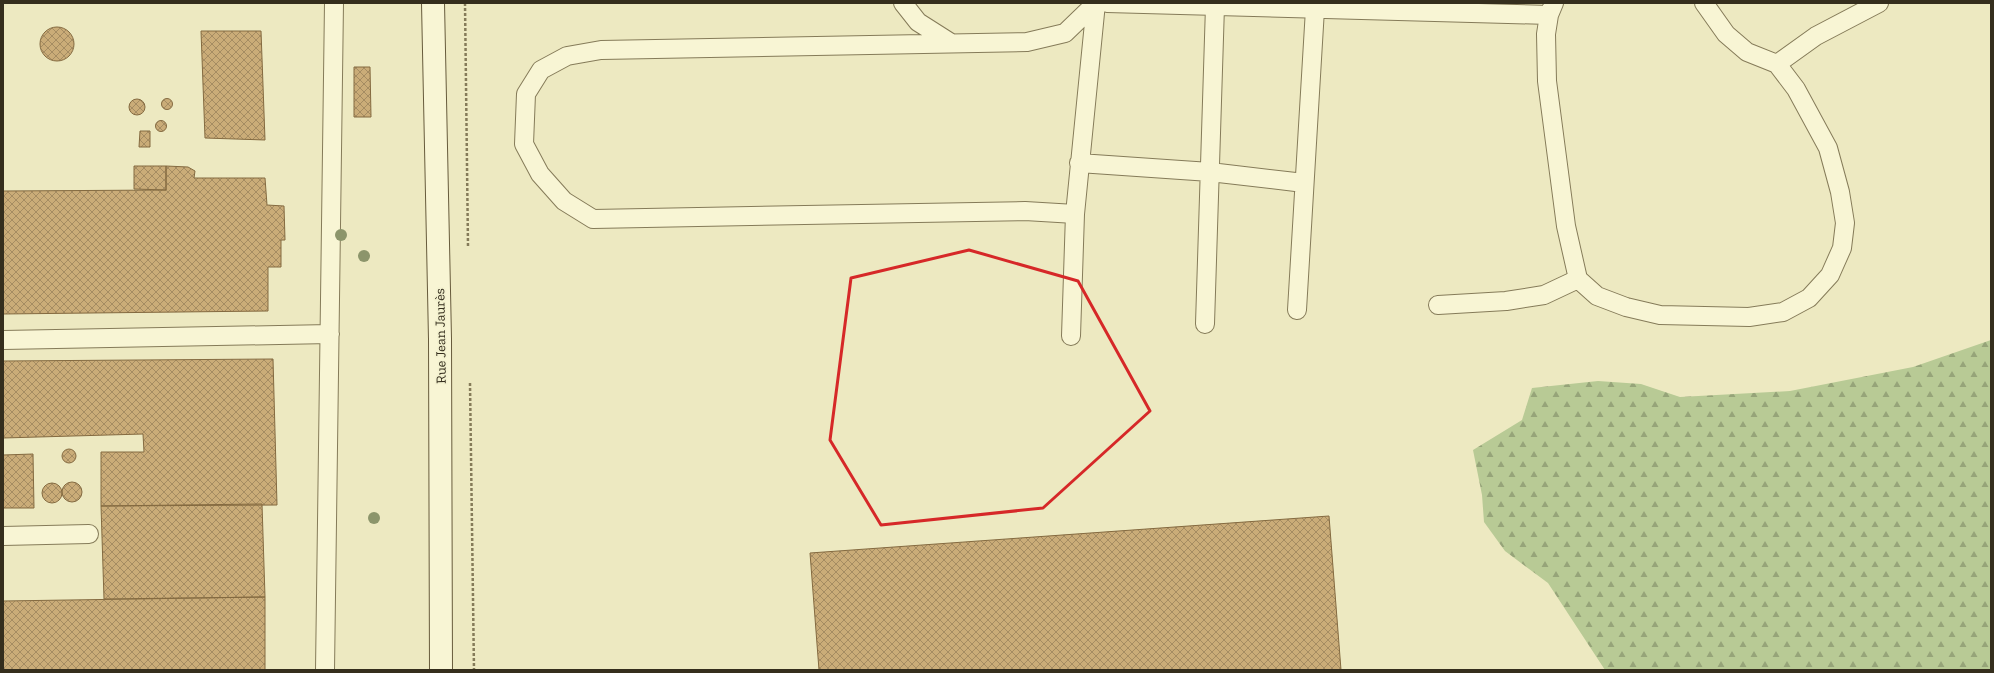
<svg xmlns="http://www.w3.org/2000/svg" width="1994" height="673" font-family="'Zilla Slab',serif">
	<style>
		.forest { fill: url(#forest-firs) }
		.building { fill: url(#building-cross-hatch); stroke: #846a40 }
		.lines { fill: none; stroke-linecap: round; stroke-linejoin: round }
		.lane-casing { stroke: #857b59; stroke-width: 20 }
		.secondary-casing { stroke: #675b3c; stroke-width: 24 }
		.path { stroke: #857b59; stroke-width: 2.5; stroke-dasharray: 3 2; stroke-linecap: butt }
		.lane { stroke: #f8f5d4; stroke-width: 18 }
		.secondary { stroke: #f8f5d4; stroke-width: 22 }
		.tree { fill: #8c956b }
		.marked { fill: none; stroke: #d62828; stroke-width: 3; stroke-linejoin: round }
		.labels { text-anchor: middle; stroke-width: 3.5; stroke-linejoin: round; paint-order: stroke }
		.street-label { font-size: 14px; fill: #352e1d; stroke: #f4f2d0 }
	</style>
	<defs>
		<pattern id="forest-firs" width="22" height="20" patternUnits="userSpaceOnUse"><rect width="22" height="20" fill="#b8ca95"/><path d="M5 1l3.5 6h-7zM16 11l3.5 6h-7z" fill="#96a479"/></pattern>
		<pattern id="building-cross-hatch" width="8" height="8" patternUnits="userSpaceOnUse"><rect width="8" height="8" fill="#caac78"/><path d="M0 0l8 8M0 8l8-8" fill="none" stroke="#a58c62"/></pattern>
	</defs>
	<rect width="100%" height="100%" fill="#ede9c1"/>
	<!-- forest -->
	<path class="forest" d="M1991,340v330h-386l-57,-87 -43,-32 -21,-29 -2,-27 -9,-45 49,-30 10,-32 66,-7 43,3 39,13 110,-6 123,-24z"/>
	<!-- building -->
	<path class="building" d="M40 44a17 17 0 1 1 34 0a17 17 0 1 1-34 0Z
		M201,31h60l4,109 -60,-2z
		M354,67h16l1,50h-17z
		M161.5 104a5.5 5.5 0 1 1 11 0a5.5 5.5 0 1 1-11 0Z
		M129 107a8 8 0 1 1 16 0a8 8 0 1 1-16 0Z
		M155.5 126a5.5 5.5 0 1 1 11 0a5.5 5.5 0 1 1-11 0Z
		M140,131h10v16h-11z
		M134,166h32v24l-32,-1z
		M166,166l22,1 7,4 -1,7h71l2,27 17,1 1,34h-4v27h-13v44l-265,3v-123l163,-1z
		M273,359l4,146 -176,1v-54h43l-1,-18 -140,4v-77z
		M62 456a7 7 0 1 1 14 0a7 7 0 1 1-14 0Z
		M33,454l1,54h-31v-53z
		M62 492a10 10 0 1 1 20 0a10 10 0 1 1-20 0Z
		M42 493a10 10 0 1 1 20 0a10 10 0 1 1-20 0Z
		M262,504l3,93 -161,2 -3,-93z
		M1329,516l12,154h-522l-9,-117z
		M265,597v73h-262v-69z"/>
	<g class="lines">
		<defs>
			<path id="lane" d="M903,3l15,19 33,21
				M1107,3l442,12
				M1554,3l-5,12 -3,19 1,47 19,145 12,53 19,17 29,11 34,8 89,2 34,-5 26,-14 21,-23 12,-27 3,-25 -5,-31 -12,-44 -32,-59 -19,-25 -30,-12 -21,-18 -22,-31
				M1777,64l39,-28 63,-33
				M1079,163l131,9 94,11
				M1075,214l-50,-3 -432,8 -29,-18 -24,-27 -16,-30 2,-50 15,-24 26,-14 34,-6 426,-8 38,-9 31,-30
				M1438,305l68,-4 38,-6 34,-16
				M1297,310l18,-301
				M1205,324l10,-318
				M1071,336l4,-122 21,-211
				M3,340l327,-6
				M3,536l86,-2
				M325,670l9,-667"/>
			<path id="secondary" d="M433,3l7,336 1,331"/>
		</defs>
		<!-- lane casing -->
		<use href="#lane" class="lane-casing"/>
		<!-- secondary casing -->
		<use href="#secondary" class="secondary-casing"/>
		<!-- path -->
		<path class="path" d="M465,3l3,243
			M470,383l4,287"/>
		<!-- lane -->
		<use href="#lane" class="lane"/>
		<!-- secondary -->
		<use href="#secondary" class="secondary"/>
	</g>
	<!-- trees -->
	<g class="tree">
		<circle cx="341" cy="235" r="6"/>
		<circle cx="364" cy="256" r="6"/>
		<circle cx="374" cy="518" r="6"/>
	</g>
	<!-- marked area -->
	<path class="marked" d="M969,250l109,31 72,130 -107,97 -162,17 -51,-85 21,-162z"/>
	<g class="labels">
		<!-- street labels -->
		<g class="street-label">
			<text transform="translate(440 336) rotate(-91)" y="5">Rue Jean Jaurès</text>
		</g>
	</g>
	<!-- border -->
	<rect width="1994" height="673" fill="none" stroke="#352e1d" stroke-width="8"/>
</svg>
